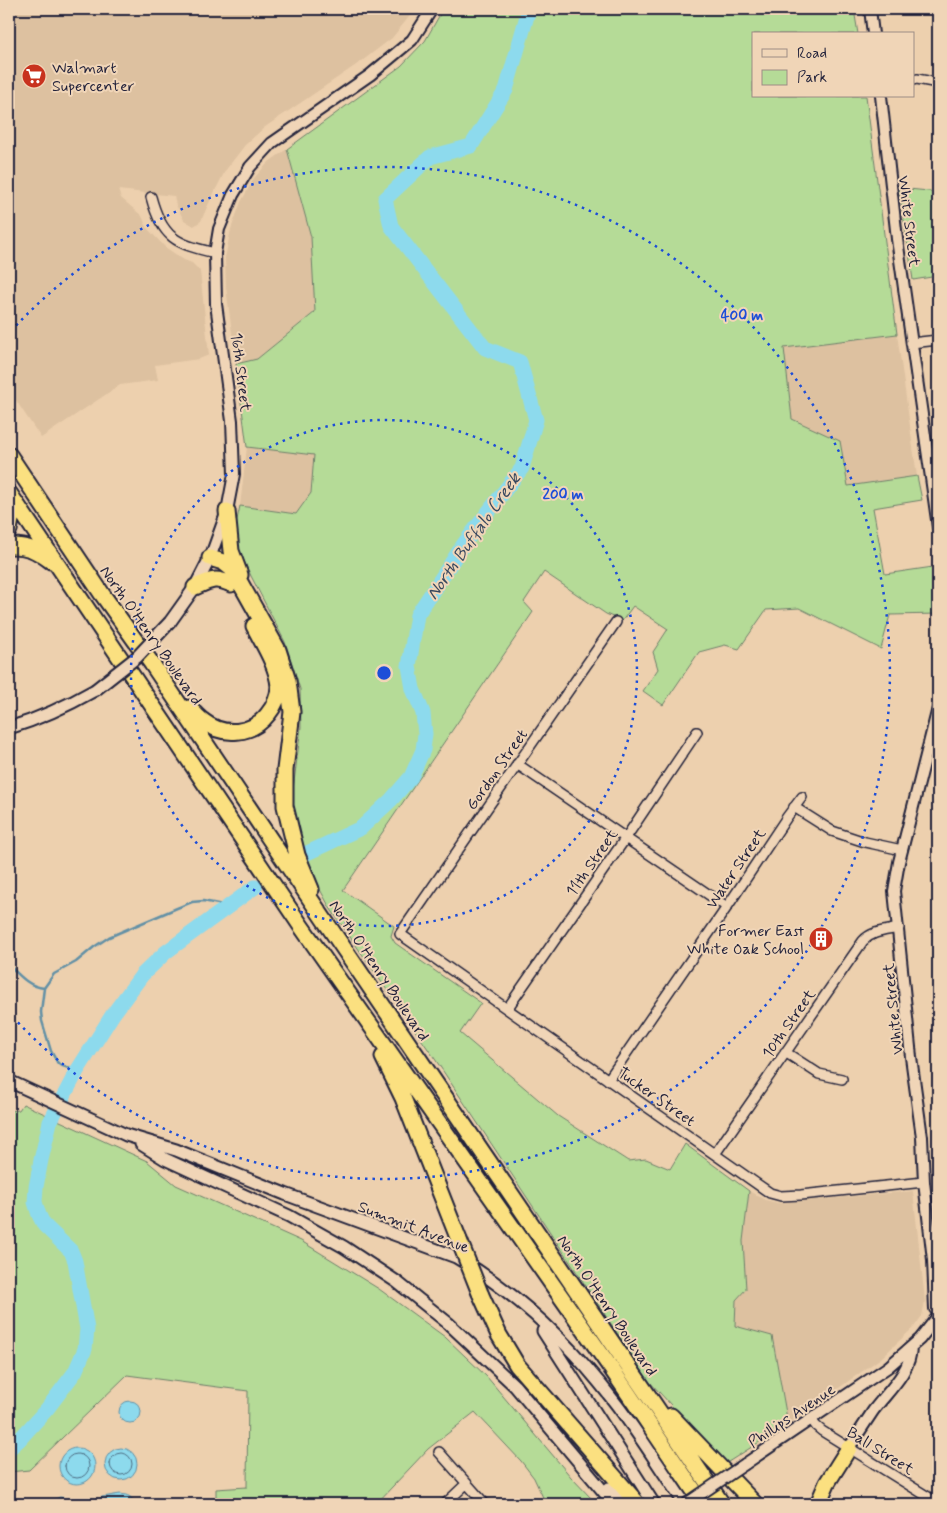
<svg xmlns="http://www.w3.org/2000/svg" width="947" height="1513" font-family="Mynerve,sans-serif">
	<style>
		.built { fill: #ddc1a0 }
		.green { fill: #b5db97; stroke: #6c7e69 }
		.water { fill: #8ddaed; stroke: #6290a6 }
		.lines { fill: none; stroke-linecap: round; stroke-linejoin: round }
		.shore { stroke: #4d6c82; stroke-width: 1 }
		.stream { stroke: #6290a6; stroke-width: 2.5 }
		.river { stroke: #8ddaed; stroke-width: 15 }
		.minor-casing { stroke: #22223b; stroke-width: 12 }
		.tertiary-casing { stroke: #22223b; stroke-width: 14 }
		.secondary-casing { stroke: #22223b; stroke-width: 15 }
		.motorway-casing { stroke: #22223b; stroke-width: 19 }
		.minor { stroke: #f0d5b7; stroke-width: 9 }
		.tertiary { stroke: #f0d5b7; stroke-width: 10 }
		.secondary { stroke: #f0d5b7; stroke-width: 11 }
		.motorway { stroke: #fbe080; stroke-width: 15 }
		.tertiary-bridge-casing { stroke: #22223b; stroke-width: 14; stroke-linecap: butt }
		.secondary-bridge-casing { stroke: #22223b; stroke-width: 15; stroke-linecap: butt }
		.motorway-bridge-casing { stroke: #22223b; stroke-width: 19; stroke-linecap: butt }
		.tertiary-bridge { stroke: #f0d5b7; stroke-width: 10 }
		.secondary-bridge { stroke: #f0d5b7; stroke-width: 11 }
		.motorway-bridge { stroke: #fbe080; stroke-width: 15 }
		.ring { fill: none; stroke: #1d4ed8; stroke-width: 2.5; stroke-dasharray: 2.5 5 }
		.labels { text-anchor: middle; stroke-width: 4; stroke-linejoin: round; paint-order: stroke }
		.poi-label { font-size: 16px; fill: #22223b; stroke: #f0d5b7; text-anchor: start }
		.street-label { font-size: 16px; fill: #22223b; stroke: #f0d5b7 }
		.water-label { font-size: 18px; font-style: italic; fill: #37475f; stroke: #f0d5b7 }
		.centre { fill: #1d4ed8; stroke: #f0d5b7; stroke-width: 2.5 }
		.ring-label { font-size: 15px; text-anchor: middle; font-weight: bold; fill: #1d4ed8; stroke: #f0d5b7; stroke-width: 4; stroke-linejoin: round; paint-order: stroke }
	</style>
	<rect width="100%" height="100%" fill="#edd0ae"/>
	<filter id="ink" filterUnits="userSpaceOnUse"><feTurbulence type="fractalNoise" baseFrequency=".02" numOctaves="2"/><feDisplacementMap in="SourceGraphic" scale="10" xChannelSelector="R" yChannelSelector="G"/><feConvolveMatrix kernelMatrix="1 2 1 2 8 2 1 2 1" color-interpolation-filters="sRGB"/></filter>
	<g filter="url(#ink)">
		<!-- built -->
		<path class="built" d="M9,9h405l-5,8 -17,21 -30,23 -97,66 -20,18 -20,26 -17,34 -7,16 -7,5 -10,-6 -8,-15 -2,-9 -56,-6 3,8 21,18 5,12 18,19 19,13 8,3 8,8 9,84 -10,4 -44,6 3,15 -38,5 -79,53 -32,-48z
			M287,149l24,88 4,75 -58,47 -21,5 -10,-77 -1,-29 6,-29 10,-27 13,-24 15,-16z
			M897,334l20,142 -69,10 -8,-45 -48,-22 -9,-71z
			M247,447l67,8 -3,38 -15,21 -56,-8z
			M749,1191l16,9 14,3 134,-12 12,110 -3,15 -8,11 -33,31 -93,66 -16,-88 -37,-10 1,-26 10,-11 -3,-48z"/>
		<!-- green -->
		<path class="green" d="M443,9h411l4,25h-105v62h113l31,238 -113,14 8,71 48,22 8,45 69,-10 5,24 -49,8 12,66 48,-7 5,28v19l-48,1 -9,34 -82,-41 -33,2 -27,39 -14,-4 -26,7 -36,53 -20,-14 15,-22 -5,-17 15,-23 -35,-23 -11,15 -16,-7 -62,-42 -20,30 9,10 -190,278 51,36 -3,10 4,7 86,60 -21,30 98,83 70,45 18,-2 24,10 15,-25 64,47 -6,50 3,48 -10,11 -1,26 37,10 16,88 -63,40 -76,-83 -214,-322 -105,-151 -20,-37 -13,-37 -5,-36 9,-71 -1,-38 -15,-47 -34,-66 -14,-30 -2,-17 5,-23 56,8 15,-21 3,-38 -67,-8 -11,-83 21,-5 58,-47 -4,-75 -24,-88 114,-83 24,-25z
			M899,188l39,4v84l-25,4z
			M23,1104l124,57 29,24 125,56 78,48 66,48 42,40 84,100 20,21 -22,6h-23l-12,-26 -13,-17 -46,-49 -47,37 -52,55h-160v-15l31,-2 1,-96 -121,-16 -98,95 -20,2v-361l10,-1z"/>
		<!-- water -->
		<path class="water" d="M119 1412a11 11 0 1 1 22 0a11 11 0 1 1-22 0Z
			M105 1464a16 16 0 1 1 32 0a16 16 0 1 1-32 0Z
			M59 1466a18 18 0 1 1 36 0a18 18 0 1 1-36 0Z
			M120,1494c8,1 12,2 15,10h-39l6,-7z
			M60,1497l7,2 5,5h-21l2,-4z"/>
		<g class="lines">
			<!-- shore -->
			<path class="shore" d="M110 1464a11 11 0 1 1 22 0a11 11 0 1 1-22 0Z
				M65 1466a12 12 0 1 1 24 0a12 12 0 1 1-24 0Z"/>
			<!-- stream -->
			<path class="stream" d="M9,965c10,10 20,22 35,23
				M77,1071l-17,-6 -3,-3 -6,-11 -9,-30 -1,-9 3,-24 10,-14 22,-12 18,-15 15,-10 68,-29 15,-6 11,-1 25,5"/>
			<!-- river -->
			<path class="river" d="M305,854l56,-26 30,-28 20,-23 12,-27 2,-16 -2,-21 -10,-24 -4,-23 8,-51 46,-70 59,-77 14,-48 -16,-58 -35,-14 -94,-122 -6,-27 45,-42 41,-11 35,-56 23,-81
				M9,1449l10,-9 28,-31 28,-37 10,-23 2,-20 -12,-68 -4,-10 -27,-26 -5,-10 -4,-13 1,-15 5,-27 9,-38 27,-51 36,-57 29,-39 24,-23 89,-65"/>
			<defs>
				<path id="minor" d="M913,80l4,-1 21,4
					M151,197c11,41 25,47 64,56
					M911,343l27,-3
					M616,622l-216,312 370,259 11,3 20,-1 123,-13
					M517,764l210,143
					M794,807l38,24 33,11 37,8
					M507,1009l118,-170 72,-107
					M785,1052l34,22 23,5
					M608,1080l119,-173 60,-90 15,-20
					M715,1154l148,-213c9,-10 22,-10 36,-13
					M811,1419l5,7 6,5 116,72
					M439,1452l46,52
					M445,1504l21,-20"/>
				<path id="tertiary" d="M870,9l3,25
					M881,96l16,143 41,288
					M210,558l17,-47 7,-37 -2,-53 -16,-117 -1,-51 4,-24 14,-34 17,-28 22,-24 98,-68 42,-35 20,-31
					M938,708l-39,154 -5,29 17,166 11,80 2,45 9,78 2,49 3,2
					M849,1448c8,-13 16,-25 24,-37 14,-19 38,-39 38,-64
					M745,1464l143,-97 32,-28 18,-23"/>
				<path id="secondary" d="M170,622l25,-35 15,-29
					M9,728c30,-9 58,-22 86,-38
					M9,1081l117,54 50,15 109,44 171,63c61,36 114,87 157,143 26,33 48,70 72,104
					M141,1144l24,15 124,57 55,31 53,35 51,41 67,63 99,118
					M543,1331l111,173
					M609,1488l15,16"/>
				<path id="motorway" d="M9,455l93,139 50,70 171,254 399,586
					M9,493l292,433 310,442 92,136
					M9,499l3,15 -3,16
					M227,511l4,40 9,24
					M9,546c18,-1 27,4 42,15
					M210,558l13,4 10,8 45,80 10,31 4,31 -7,58v36l12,49 14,34
					M195,587c16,-7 20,-10 36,-3
					M189,708c5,4 9,10 14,13 20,16 49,14 65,-7 6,-7 11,-18 11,-28 -2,-21 -16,-42 -25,-60
					M383,1057l20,41 56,142
					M480,1293l19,42 18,30 121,139
					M671,1416l84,88
					M818,1504l9,-21 22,-35"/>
			</defs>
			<!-- minor casing -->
			<use href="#minor" class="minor-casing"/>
			<!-- tertiary casing -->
			<use href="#tertiary" class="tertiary-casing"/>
			<!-- secondary casing -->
			<use href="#secondary" class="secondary-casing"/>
			<!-- motorway casing -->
			<use href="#motorway" class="motorway-casing"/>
			<!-- minor -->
			<use href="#minor" class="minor"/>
			<!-- tertiary -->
			<use href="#tertiary" class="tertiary"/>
			<!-- secondary -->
			<use href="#secondary" class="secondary"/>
			<!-- motorway -->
			<use href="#motorway" class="motorway"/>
			<defs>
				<path id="tertiary-bridge" d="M686,1504l59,-40"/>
				<path id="secondary-bridge" d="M95,690l42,-33 33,-35"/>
				<path id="motorway-bridge" d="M459,1240l21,53"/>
			</defs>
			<!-- tertiary-bridge casing -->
			<use href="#tertiary-bridge" class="tertiary-bridge-casing"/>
			<!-- secondary-bridge casing -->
			<use href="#secondary-bridge" class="secondary-bridge-casing"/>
			<!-- motorway-bridge casing -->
			<use href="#motorway-bridge" class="motorway-bridge-casing"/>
			<!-- tertiary-bridge -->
			<use href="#tertiary-bridge" class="tertiary-bridge"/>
			<!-- secondary-bridge -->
			<use href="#secondary-bridge" class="secondary-bridge"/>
			<!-- motorway-bridge -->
			<use href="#motorway-bridge" class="motorway-bridge"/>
		</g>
	</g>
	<!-- distance rings -->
	<g class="ring">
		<circle cx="384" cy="673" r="253"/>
		<path d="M11 331A506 506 0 1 1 11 1015"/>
	</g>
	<!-- icons -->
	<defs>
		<symbol id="supermarket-disc" viewBox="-11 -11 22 22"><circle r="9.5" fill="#c8321e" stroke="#f0d5b7"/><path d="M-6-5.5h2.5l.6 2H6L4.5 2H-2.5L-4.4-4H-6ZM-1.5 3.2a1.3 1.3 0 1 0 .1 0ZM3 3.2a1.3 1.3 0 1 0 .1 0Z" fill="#fff"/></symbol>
		<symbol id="building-disc" viewBox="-11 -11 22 22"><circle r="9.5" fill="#c8321e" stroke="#f0d5b7"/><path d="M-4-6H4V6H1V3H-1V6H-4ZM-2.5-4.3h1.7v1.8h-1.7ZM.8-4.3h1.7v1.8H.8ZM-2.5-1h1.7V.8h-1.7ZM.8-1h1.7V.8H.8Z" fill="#fff"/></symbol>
	</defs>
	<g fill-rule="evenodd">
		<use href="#supermarket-disc" x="20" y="62" width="28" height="28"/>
		<use href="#building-disc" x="807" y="925" width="28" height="28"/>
	</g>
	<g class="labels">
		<!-- poi labels -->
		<g class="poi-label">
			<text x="52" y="73">Walmart<tspan x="52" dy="18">Supercenter</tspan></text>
			<text x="804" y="936" text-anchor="end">Former East<tspan x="804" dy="18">White Oak School</tspan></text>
		</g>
		<!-- street labels -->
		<g class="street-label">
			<text transform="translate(910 221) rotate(83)" y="6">White Street</text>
			<text transform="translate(242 372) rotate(83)" y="6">16th Street</text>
			<text transform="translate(152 635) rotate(55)" y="6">North O'Henry Boulevard</text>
			<text transform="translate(496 769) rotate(-55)" y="6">Gordon Street</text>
			<text transform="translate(591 862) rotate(-55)" y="6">11th Street</text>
			<text transform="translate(735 868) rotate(-56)" y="6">Water Street</text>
			<text transform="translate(380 970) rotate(56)" y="6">North O'Henry Boulevard</text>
			<text transform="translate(892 1009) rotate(-96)" y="6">White Street</text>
			<text transform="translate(788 1023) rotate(-55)" y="6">10th Street</text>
			<text transform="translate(657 1096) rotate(35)" y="6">Tucker Street</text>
			<text transform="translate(414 1226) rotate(21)" y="6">Summit Avenue</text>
			<text transform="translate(608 1305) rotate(56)" y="6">North O'Henry Boulevard</text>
			<text transform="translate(791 1415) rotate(-34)" y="6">Phillips Avenue</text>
			<text transform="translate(881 1450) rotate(32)" y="6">Ball Street</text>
		</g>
		<!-- water labels -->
		<g class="water-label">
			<text transform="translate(473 536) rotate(-55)" y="6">North Buffalo Creek</text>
		</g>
	</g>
	<circle cx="384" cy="673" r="8" class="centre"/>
	<g class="ring-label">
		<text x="742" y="320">400 m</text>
		<text x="563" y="499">200 m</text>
	</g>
	<!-- margin -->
	<rect width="947" height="1513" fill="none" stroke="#f0d5b7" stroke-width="30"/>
	<rect x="15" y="15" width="917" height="1483" fill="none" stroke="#22223b" stroke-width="2" filter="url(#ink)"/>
	<!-- legend -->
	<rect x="752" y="32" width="162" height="65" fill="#f0d5b7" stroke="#9e8d85"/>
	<rect x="762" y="49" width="25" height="8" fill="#f0d5b7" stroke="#9e8d85"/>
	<text x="797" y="58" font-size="15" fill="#22223b">Road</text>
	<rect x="762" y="70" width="25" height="15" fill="#b5db97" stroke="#9e8d85"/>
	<text x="797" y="82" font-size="15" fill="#22223b">Park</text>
</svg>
